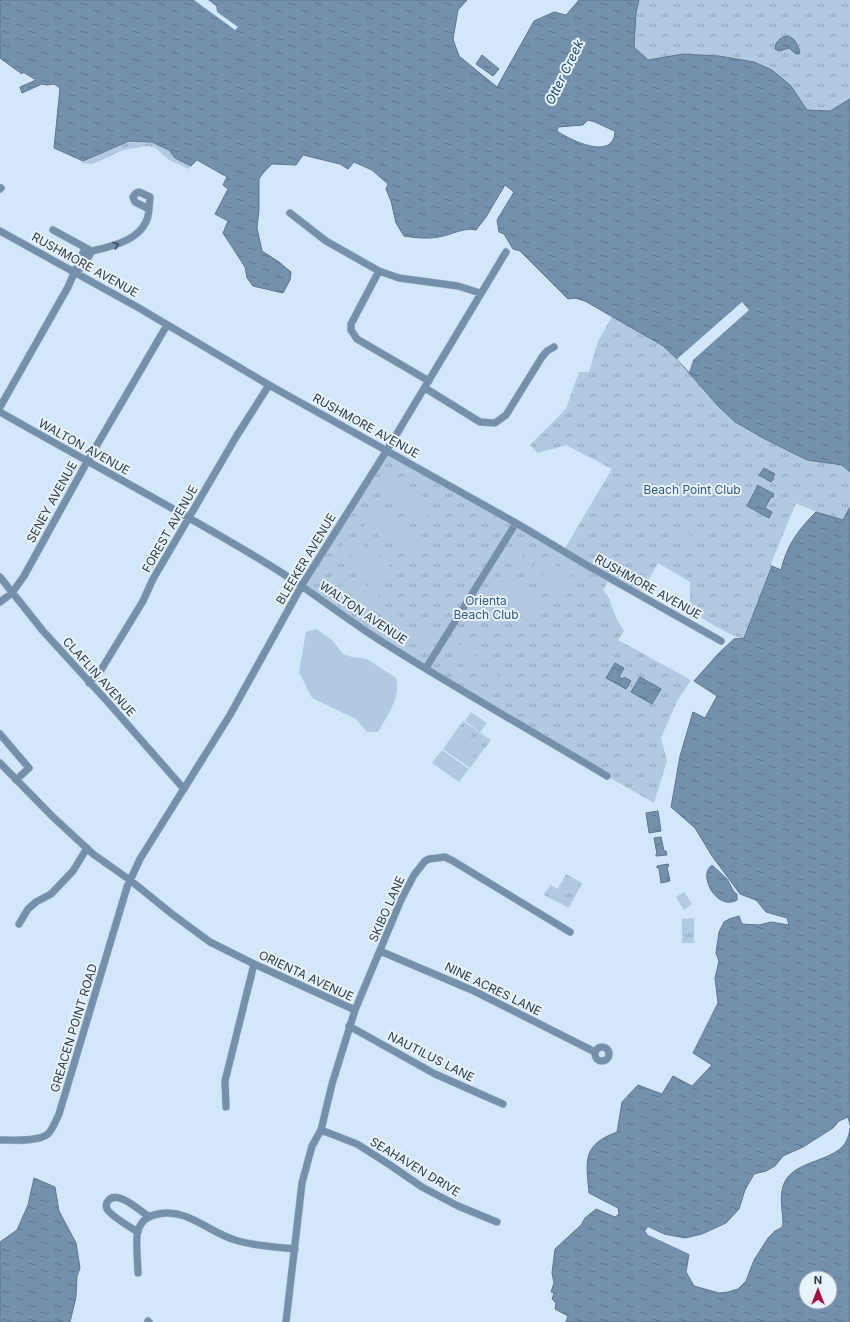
<svg xmlns="http://www.w3.org/2000/svg" width="850" height="1322" font-family="Inter,sans-serif">
	<style>
		.grass { fill: url(#grass-tufts) }
		.pitch { fill: #b1c9e1 }
		.water { fill: url(#water-ripples); stroke: #5f768e; fill-rule: evenodd }
		.pier { fill: #d3e7fb }
		.lines { fill: none; stroke-linecap: round; stroke-linejoin: round }
		.minor-casing { stroke: #b3c5d7; stroke-width: 8 }
		.minor { stroke: #7490ab; stroke-width: 7 }
		.oneway { stroke: #3e4c59 }
		.labels { text-anchor: middle; stroke-width: 4; stroke-linejoin: round; paint-order: stroke }
		.street-label { font-size: 12px; fill: #313b45; stroke: #e9f3fd }
		.park-label { font-size: 12px; fill: #2d5b84; stroke: #e9f3fd }
		.water-label { font-size: 13px; font-style: italic; fill: #1a4970; stroke: #e9f3fd }
	</style>
	<defs>
		<pattern id="grass-tufts" width="24" height="20" patternUnits="userSpaceOnUse"><rect width="24" height="20" fill="#b1c9e1"/><path d="M3 7l-1-3M5 7V3M7 7l1-3M15 17l-1-3M17 17v-4M19 17l1-3" fill="none" stroke="#91a4b8"/></pattern>
		<pattern id="water-ripples" width="26" height="14" patternUnits="userSpaceOnUse"><rect width="26" height="14" fill="#7390ad"/><path d="M2 4q2-2 4 0t4 0M15 11q2-2 4 0t4 0" fill="none" stroke="#5f778f"/></pattern>
	</defs>
	<rect width="100%" height="100%" fill="#d3e7fb"/>
	<!-- grass -->
	<path class="grass" d="M639,0h211v99l-20,12 -23,-1 -16,-24 -37,-24 -35,-6 -36,-2 -35,6 -14,-13 2,-34z
		M129,141l23,1 17,8 6,8 16,8 -2,3 -20,-9 -13,-12 -8,-2 -25,4 -30,14 -13,-1z
		M612,317l51,30 14,12 41,47 17,16 98,43h9l8,7v35l-6,13 -28,-8 -20,-9 -25,61 1,2 -28,72c-10,1 -43,-21 -54,-27v-29l-32,-19 -19,33 -31,-15 -5,9 6,8 6,18 9,15 -6,9 73,40 -14,21 -16,37 6,23 -13,42 -225,-129 -126,-87 85,-135 174,101 50,-84 -46,-24 -28,8 -8,-8 36,-36 13,-37h10l9,-31z
		M463,721l28,19 -21,28 -27,-19z
		M566,874l16,9 -13,25 -25,-13 6,-10 8,4z
		M684,892l8,12 -8,6 -8,-13z
		M694,918v25h-12v-24z"/>
	<!-- pitch -->
	<path class="pitch" d="M390,477l9,5 -11,20 -9,-5z
		M402,484l9,5 -11,20 -9,-5z
		M414,491l9,5 -11,20 -10,-5z
		M426,498l9,5 -12,20 -9,-6z
		M374,508l9,5 -10,20 -10,-5z
		M389,516l9,6 -11,19 -9,-5z
		M400,523l10,5 -11,20 -9,-5z
		M412,530l10,5 -11,20 -9,-5z
		M683,531l15,9 -4,7 -15,-8z
		M347,536l10,5 -12,20 -9,-5z
		M359,543l9,5 -11,19 -9,-5z
		M517,543l9,6 -11,19 -9,-6z
		M371,549l9,5 -11,20 -9,-5z
		M528,550l10,5 -12,19 -9,-5z
		M383,556l9,5 -11,20 -10,-6z
		M539,556l10,5 -12,19 -9,-5z
		M550,562l10,6 -12,19 -9,-6z
		M336,568l9,5 -11,20 -9,-5z
		M562,568l9,6 -11,19 -10,-5z
		M347,575l9,5 -11,20 -9,-6z
		M496,576l9,5 -11,20 -9,-6z
		M359,582l10,5 -12,19 -9,-5z
		M507,582l10,6 -12,19 -9,-5z
		M371,588l9,5 -11,20 -9,-5z
		M518,588l10,6 -11,19 -10,-5z
		M530,595l9,5 -11,20 -10,-6z
		M398,615l7,5 -8,15 -8,-4z
		M403,628l15,8 -4,8 -15,-8z
		M316,629l16,11 11,14 9,3 15,2 29,19c5,20 -8,36 -18,54h-11l-11,-13 -44,-21 -13,-26 7,-40z
		M424,630l7,4 -8,15 -8,-4z
		M471,642l2,8 -17,5 -2,-9z
		M473,652l2,9 -17,4 -2,-9z
		M480,661l2,9 -17,4 -2,-9z
		M496,668l2,9 -17,4 -2,-9z
		M471,712l16,11 -7,9 -15,-11z
		M463,729l9,5 -13,19 -8,-6z
		M475,736l8,5 -13,19 -8,-6z
		M442,750l27,19 -10,13 -27,-19z"/>
	<!-- water -->
	<path class="water" d="M0,0h467l-9,10 -5,29 6,17 38,31 37,-66 20,-9 12,3 13,-15h60l-3,13 -2,34 14,13 35,-6 36,2 35,6 18,8 19,16 16,24 23,1 20,-12v373l-8,-7 -35,-5 -42,-21 -30,-17 -17,-16 -41,-47 -14,-13 -78,-45 -10,-3 -7,1 -48,-48 -7,-2 -9,-15 -5,-2 -2,-12 17,-28 -9,-7 -19,32 -10,13c-12,-3 -25,5 -37,7 -12,2 -23,1 -35,-1l-8,-13 -5,-22 -5,-12 2,-5 -16,-14 -18,-8 -6,7 -8,-5 -37,-9 -7,10 -24,-1 -9,9 -4,6v31l-2,18 5,23 17,11 12,10 -1,8 -7,13 -30,-7 -6,-8 -2,-11 -22,-34 5,-12 -13,-7 13,-25 -5,-4 4,-8 -30,-17 -6,6 -16,-8 -6,-8 -17,-8 -23,-1 -46,20 -29,-13 6,-60 -6,-4 -7,1 -5,-1 -20,9 -2,-6 16,-7 -13,-8 -1,2 -22,-16zM588,120c10,2 18,8 27,11 -1,31 -45,9 -58,0l1,-4 25,-2z
		M786,36c9,1 11,8 14,16l-1,2h-3l-7,-6 -10,3 -4,-2c0,-7 5,-11 11,-13z
		M482,55l17,14 -6,7 -17,-12z
		M764,468l11,6 -2,3 1,1 -3,4 -12,-7z
		M757,485l17,9 -1,3h-2l-6,11 7,4 -3,6 -22,-12 10,-19z
		M850,507v618l-2,-8 -9,4 -6,7 -30,19 -20,9 -8,10 -9,5 -12,3 -9,16 -6,19 -13,14 -24,11 -17,4 -21,-4 -16,-7 -3,4 3,4 41,19 -3,18 8,14 25,7 9,-1 10,-3 8,-8 8,-21 14,-22 7,-7 6,-3 2,-3c0,-11 -3,-24 -1,-34 4,-29 41,-27 59,-43 6,-5 8,-13 9,-20v194h-284l2,-6 -13,-7 1,-6 -4,-4 2,-6 -3,-1 3,-9 -2,-10 3,-24 26,-24 4,-7 11,-9 19,8 4,-3 -1,-6 -29,-15c-3,-33 -7,-48 28,-61l5,-30 16,-17 24,9 11,-18 19,10 20,-21 -19,-12 25,-50 -3,-25 4,-17 -3,-8 3,-21 5,-10 5,-3 10,-3 3,8 17,1 12,-3 18,3 -2,-7 -21,-6 -10,-12 -16,-6 -28,-38 -17,-28 -24,-21 9,-51 13,-44 12,6 12,-22 -23,-15 24,-27 16,-15 10,-1 28,-72 9,4c6,-25 17,-40 35,-58l27,8zM806,1278h24v24h-24z
		M615,663l9,5 -5,9 4,2 1,-2 7,4 -5,8 -20,-11z
		M640,677l21,12 -9,15 -21,-12z
		M658,811l3,20 -12,2 -3,-20z
		M661,837l3,14h2l1,4 -11,1v-2h1l-3,-16z
		M668,864l1,2 -2,1 3,14 -9,2 -2,-15h-2v-2z
		M712,865l15,14 7,13 3,2v6c-16,9 -32,-12 -30,-27 0,-3 3,-6 5,-8z
		M34,1178l21,9 4,24 17,32 4,25 -3,8 -1,21 -6,25h-70v-80l17,-12 11,-25z"/>
	<!-- pier -->
	<path class="pier" d="M194,0h14l8,6 1,6 21,15 -3,3z
		M742,302l7,8 -56,50 -4,12 -12,-13z
		M648,1227l21,10 -20,-7 -1,1 2,3 40,19 1,4 -2,-3 -41,-19 -3,-4z"/>
	<g class="lines">
		<defs>
			<path id="minor" d="M0,189l1,-1
				M139,192l11,5 -1,12 -14,-7 -2,-5 3,-4z
				M290,213l36,28 53,30 20,7 59,8 22,7
				M53,230l35,19
				M0,231l139,77 130,77 247,138 74,44 131,74
				M379,271l-28,53v6l6,9 72,42
				M75,273l8,-7 9,-15c23,-5 56,-13 57,-42
				M425,388l55,34 15,1 11,-8 36,-58 5,-6 7,-4
				M0,407l68,-120 17,-39
				M0,412c89,51 179,98 266,151 40,24 76,53 115,78 74,47 151,90 226,135
				M0,577l43,54 63,69 78,89
				M0,602l12,-9 12,-17 63,-114 80,-137
				M426,668l90,-145
				M89,683l12,-13 42,-69 10,-22 83,-142 33,-52
				M0,734l29,34 -13,12
				M0,763l53,54 40,37 37,26 42,34 38,28 44,22 101,46
				M19,924l9,-15 8,-7 15,-8 22,-23 14,-23
				M380,951l94,40 121,61
				M349,1026l86,48 68,30
				M595 1054a7 7 0 1 1 14 0a7 7 0 1 1-14 0Z
				M226,1107l-1,-26 29,-117
				M321,1130l36,14 33,21 32,22 36,19 39,16
				M0,1140c12,0 38,2 48,-6 5,-5 8,-14 11,-20l68,-227 13,-28 90,-144 72,-130 85,-135 119,-198
				M138,1232c-8,-5 -26,-15 -31,-23 -1,-3 -1,-6 1,-8 9,-12 31,9 40,15
				M138,1273c0,-10 -3,-34 0,-43 4,-10 10,-14 20,-16 30,-6 50,18 77,26 19,6 40,7 60,9
				M148,1321l1,1
				M286,1322l16,-139 10,-37 9,-16 11,-46 23,-74 46,-110 13,-25 11,-14 4,-2 16,-2 8,4 117,71"/>
		</defs>
		<!-- minor casing -->
		<use href="#minor" class="minor-casing"/>
		<!-- minor -->
		<use href="#minor" class="minor"/>
	</g>
	<!-- one-way arrows -->
	<defs><path id="oneway-chevron" d="M-2-3.5L2.5 0L-2 3.5" fill="none" stroke-width="1.6" stroke-linecap="round" stroke-linejoin="round"/></defs>
	<use class="oneway" href="#oneway-chevron" transform="translate(116 245) rotate(-20)"/>
	<g class="labels">
		<!-- street labels -->
		<g class="street-label">
			<text transform="translate(85 265) rotate(29)" y="4">RUSHMORE AVENUE</text>
			<text transform="translate(366 426) rotate(29)" y="4">RUSHMORE AVENUE</text>
			<text transform="translate(84 447) rotate(29)" y="4">WALTON AVENUE</text>
			<text transform="translate(52 502) rotate(-61)" y="4">SENEY AVENUE</text>
			<text transform="translate(170 529) rotate(-60)" y="4">FOREST AVENUE</text>
			<text transform="translate(306 559) rotate(-59)" y="4">BLEEKER AVENUE</text>
			<text transform="translate(648 587) rotate(29)" y="4">RUSHMORE AVENUE</text>
			<text transform="translate(363 613) rotate(34)" y="4">WALTON AVENUE</text>
			<text transform="translate(99 677) rotate(48)" y="4">CLAFLIN AVENUE</text>
			<text transform="translate(387 909) rotate(-66)" y="4">SKIBO LANE</text>
			<text transform="translate(306 976) rotate(25)" y="4">ORIENTA AVENUE</text>
			<text transform="translate(493 989) rotate(26)" y="4">NINE ACRES LANE</text>
			<text transform="translate(74 1028) rotate(-73)" y="4">GREACEN POINT ROAD</text>
			<text transform="translate(431 1057) rotate(27)" y="4">NAUTILUS LANE</text>
			<text transform="translate(415 1167) rotate(31)" y="4">SEAHAVEN DRIVE</text>
		</g>
		<!-- park labels -->
		<g class="park-label">
			<text x="692" y="494">Beach Point Club</text>
			<text x="486" y="605">Orienta<tspan x="486" dy="14">Beach Club</tspan></text>
		</g>
		<!-- water labels -->
		<g class="water-label">
			<text transform="translate(564 72) rotate(-64)" y="5">Otter Creek</text>
		</g>
	</g>
	<!-- north arrow -->
	<g transform="translate(818 1290)"><circle r="19" fill="#e9f3fd" stroke="#9fa9b3"/>
	<path d="M0-3L7 15L0 10L-7 15Z" fill="#a60d40"/>
	<text y="-6" font-size="11" font-weight="bold" text-anchor="middle" fill="#313b45">N</text>
	</g>
</svg>
